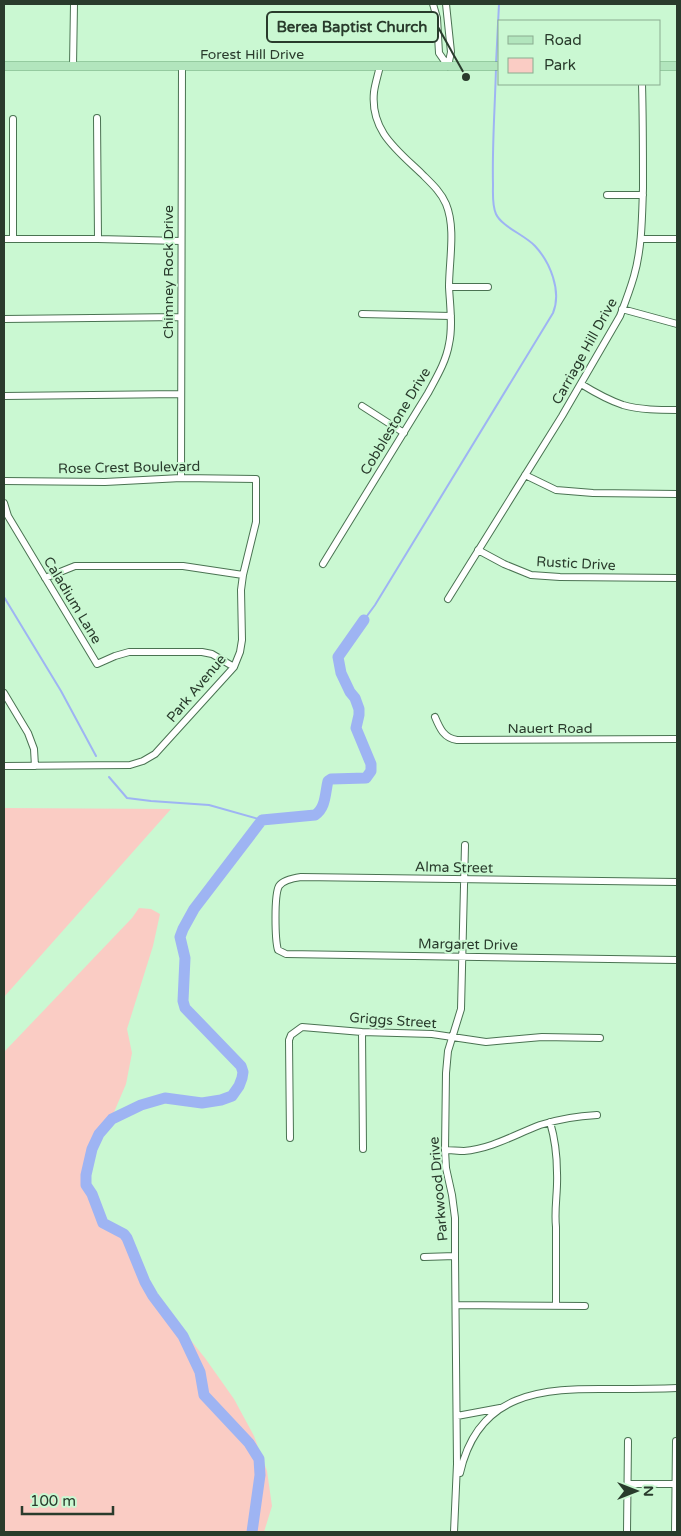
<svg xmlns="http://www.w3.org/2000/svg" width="681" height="1536" font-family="'Varela Round',sans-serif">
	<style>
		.green { fill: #faccc4 }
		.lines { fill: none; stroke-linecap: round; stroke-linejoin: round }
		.stream { stroke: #9eb4f3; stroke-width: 2 }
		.river { stroke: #9eb4f3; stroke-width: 11 }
		.minor-casing { stroke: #4a7352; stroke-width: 8 }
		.major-casing { stroke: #619e6e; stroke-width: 9 }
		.minor { stroke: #fff; stroke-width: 6 }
		.major { stroke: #b2e5bd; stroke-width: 8 }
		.labels { text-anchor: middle; stroke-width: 4; stroke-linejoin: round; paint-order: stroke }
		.street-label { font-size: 14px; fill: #293b2c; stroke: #caf8d2 }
		.leader { fill: none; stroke: #293b2c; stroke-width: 2 }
		.callout-dot { fill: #293b2c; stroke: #caf8d2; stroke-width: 2 }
		.callout { fill: #caf8d2; stroke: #293b2c; stroke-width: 2 }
		.callout-label { font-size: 15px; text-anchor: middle; font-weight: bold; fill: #293b2c }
	</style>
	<rect width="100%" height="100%" fill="#caf8d2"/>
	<!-- green -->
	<path class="green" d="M4,808l167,1 -167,188z
		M139,908l12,1 9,5 -7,32 -26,83 5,24 -6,31 -14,33 -17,18 -4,11 -3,18 3,40 7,13 11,8 16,7 19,50 61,76 29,41 20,37 13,35 5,35 -8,26h-260v-480l128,-134z"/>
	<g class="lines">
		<!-- stream -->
		<path class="stream" d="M496,64l3,-60
			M4,597l57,94 35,65
			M364,620l11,-15 178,-292c9,-22 -3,-51 -18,-67 -10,-11 -33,-19 -39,-32 -4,-9 -3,-20 -3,-30 -1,-38 2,-77 3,-116
			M109,777l18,21 24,3 58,4 53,15"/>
		<!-- river -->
		<path class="river" d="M252,1532l8,-57 -1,-16 -10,-16 -45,-48 -4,-23 -17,-36 -30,-40 -8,-14 -18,-44 -3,-4 -21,-11 -11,-29 -6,-9v-10l6,-26 7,-15 13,-15 29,-14 24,-7 37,5 19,-3 11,-4 7,-10 3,-8 1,-6 -2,-6 -56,-58 -2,-7 2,-43 -5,-21 3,-8 11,-20 68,-89 53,-5c11,-7 10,-22 13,-34l3,-2 35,-1 5,-7v-7l-15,-36 3,-13v-6l-4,-11 -5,-6 -9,-19 -3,-16 26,-37"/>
		<defs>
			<path id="minor" d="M433,4l4,14 2,35 9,13 3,-14 -5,-48
				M73,66l1,-62
				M97,118l1,121
				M13,119v120
				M607,195h36
				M4,239h94l83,2
				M641,239h36
				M449,287h39
				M622,309l55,15
				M362,314l89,2
				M4,319l177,-2
				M581,384c13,8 27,16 42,21 17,5 37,5 54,5
				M4,396l177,-2
				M362,406l42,27
				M525,475l31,15 37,3 84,1
				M181,478l1,-412
				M4,481l101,1 76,-4 75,1v43l-13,53 -2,15 1,50 -2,12 -6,15 -10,11 -69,76 -12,7 -13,4 -126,1
				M4,503l4,13 89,148 18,-8 14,-4h73l10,2 22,13
				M478,550l26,14 27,11 29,2 117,1
				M323,564l105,-171c8,-15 18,-31 21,-49 4,-18 1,-38 0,-57 0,-26 7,-59 -3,-83 -5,-12 -15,-21 -24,-30 -25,-24 -52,-43 -48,-82 1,-8 4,-17 6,-26
				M45,578l30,-12h108l60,9
				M448,599l114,-183 58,-100c5,-13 10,-26 14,-40 8,-28 8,-59 9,-88 0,-35 0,-69 -1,-104
				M4,693l24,40 6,16 1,17
				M435,717c5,12 9,21 22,23l220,-1
				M677,882l-376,-5c-7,1 -18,3 -22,9 -5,9 -4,54 -1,64l8,4 391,6
				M362,1032l1,117
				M550,1122c5,17 7,33 7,51 1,18 -3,36 -1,54v79
				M290,1138l-1,-98 2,-5 11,-8 60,5 70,2 54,8 56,-5 58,1
				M445,1150c6,0 13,1 19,1 27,-2 52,-17 76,-26 19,-6 37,-9 57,-10
				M424,1257l31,-1
				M456,1305l129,1
				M457,1416l43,-8
				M460,1473c18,-81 82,-85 152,-84 21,0 43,0 65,-1
				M628,1484h49
				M454,1532l3,-68 -2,-208v-38l-3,-23 -6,-27 -1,-18 1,-77 2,-22 13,-42 4,-164
				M627,1532l1,-91
				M675,1532l1,-91"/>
			<path id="major" d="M4,66h496
				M660,66h17"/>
		</defs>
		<!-- minor casing -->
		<use href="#minor" class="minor-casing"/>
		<!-- major casing -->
		<use href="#major" class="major-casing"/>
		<!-- minor -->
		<use href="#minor" class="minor"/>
		<!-- major -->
		<use href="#major" class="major"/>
	</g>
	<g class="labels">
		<!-- street labels -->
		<g class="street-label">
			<text x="252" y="59">Forest Hill Drive</text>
			<text transform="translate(168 272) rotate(-90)" y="5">Chimney Rock Drive</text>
			<text transform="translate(584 351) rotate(-61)" y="5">Carriage Hill Drive</text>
			<text transform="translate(395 421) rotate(-59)" y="5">Cobblestone Drive</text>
			<text transform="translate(129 467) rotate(-1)" y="5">Rose Crest Boulevard</text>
			<text transform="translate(576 563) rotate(3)" y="5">Rustic Drive</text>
			<text transform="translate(73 600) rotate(59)" y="5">Caladium Lane</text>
			<text transform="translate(196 688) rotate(-50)" y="5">Park Avenue</text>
			<text x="550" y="733">Nauert Road</text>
			<text transform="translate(454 867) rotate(1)" y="5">Alma Street</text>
			<text transform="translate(468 944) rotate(1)" y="5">Margaret Drive</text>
			<text transform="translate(393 1020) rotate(4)" y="5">Griggs Street</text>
			<text transform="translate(438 1189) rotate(-95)" y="5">Parkwood Drive</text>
		</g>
	</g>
	<!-- callouts -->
	<path class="leader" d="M466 77L438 27"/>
	<circle class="callout-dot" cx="466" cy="77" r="5"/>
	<rect class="callout" x="267" y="12" width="171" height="30" rx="5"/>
	<g class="callout-label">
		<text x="352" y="32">Berea Baptist Church</text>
	</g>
	<!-- border -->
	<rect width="681" height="1536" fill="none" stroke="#293b2c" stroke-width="10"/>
	<!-- legend -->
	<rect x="498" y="20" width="162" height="65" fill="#caf8d2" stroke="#8aac90"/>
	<rect x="508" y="36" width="25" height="8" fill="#b2e5bd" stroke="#8aac90"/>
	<text x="544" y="45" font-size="15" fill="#293b2c">Road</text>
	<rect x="508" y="58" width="25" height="15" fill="#faccc4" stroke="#8aac90"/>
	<text x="544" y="70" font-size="15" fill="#293b2c">Park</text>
	<!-- north arrow -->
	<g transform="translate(636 1491) rotate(90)" stroke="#caf8d2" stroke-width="4" paint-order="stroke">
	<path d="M0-4L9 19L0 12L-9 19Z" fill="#293b2c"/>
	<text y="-8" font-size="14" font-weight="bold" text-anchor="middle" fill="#293b2c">N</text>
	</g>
	<!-- scale -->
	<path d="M22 1506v8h91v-8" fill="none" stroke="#293b2c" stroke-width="2.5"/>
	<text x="30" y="1506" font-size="15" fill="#293b2c" stroke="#caf8d2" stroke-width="4" paint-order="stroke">100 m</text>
</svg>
